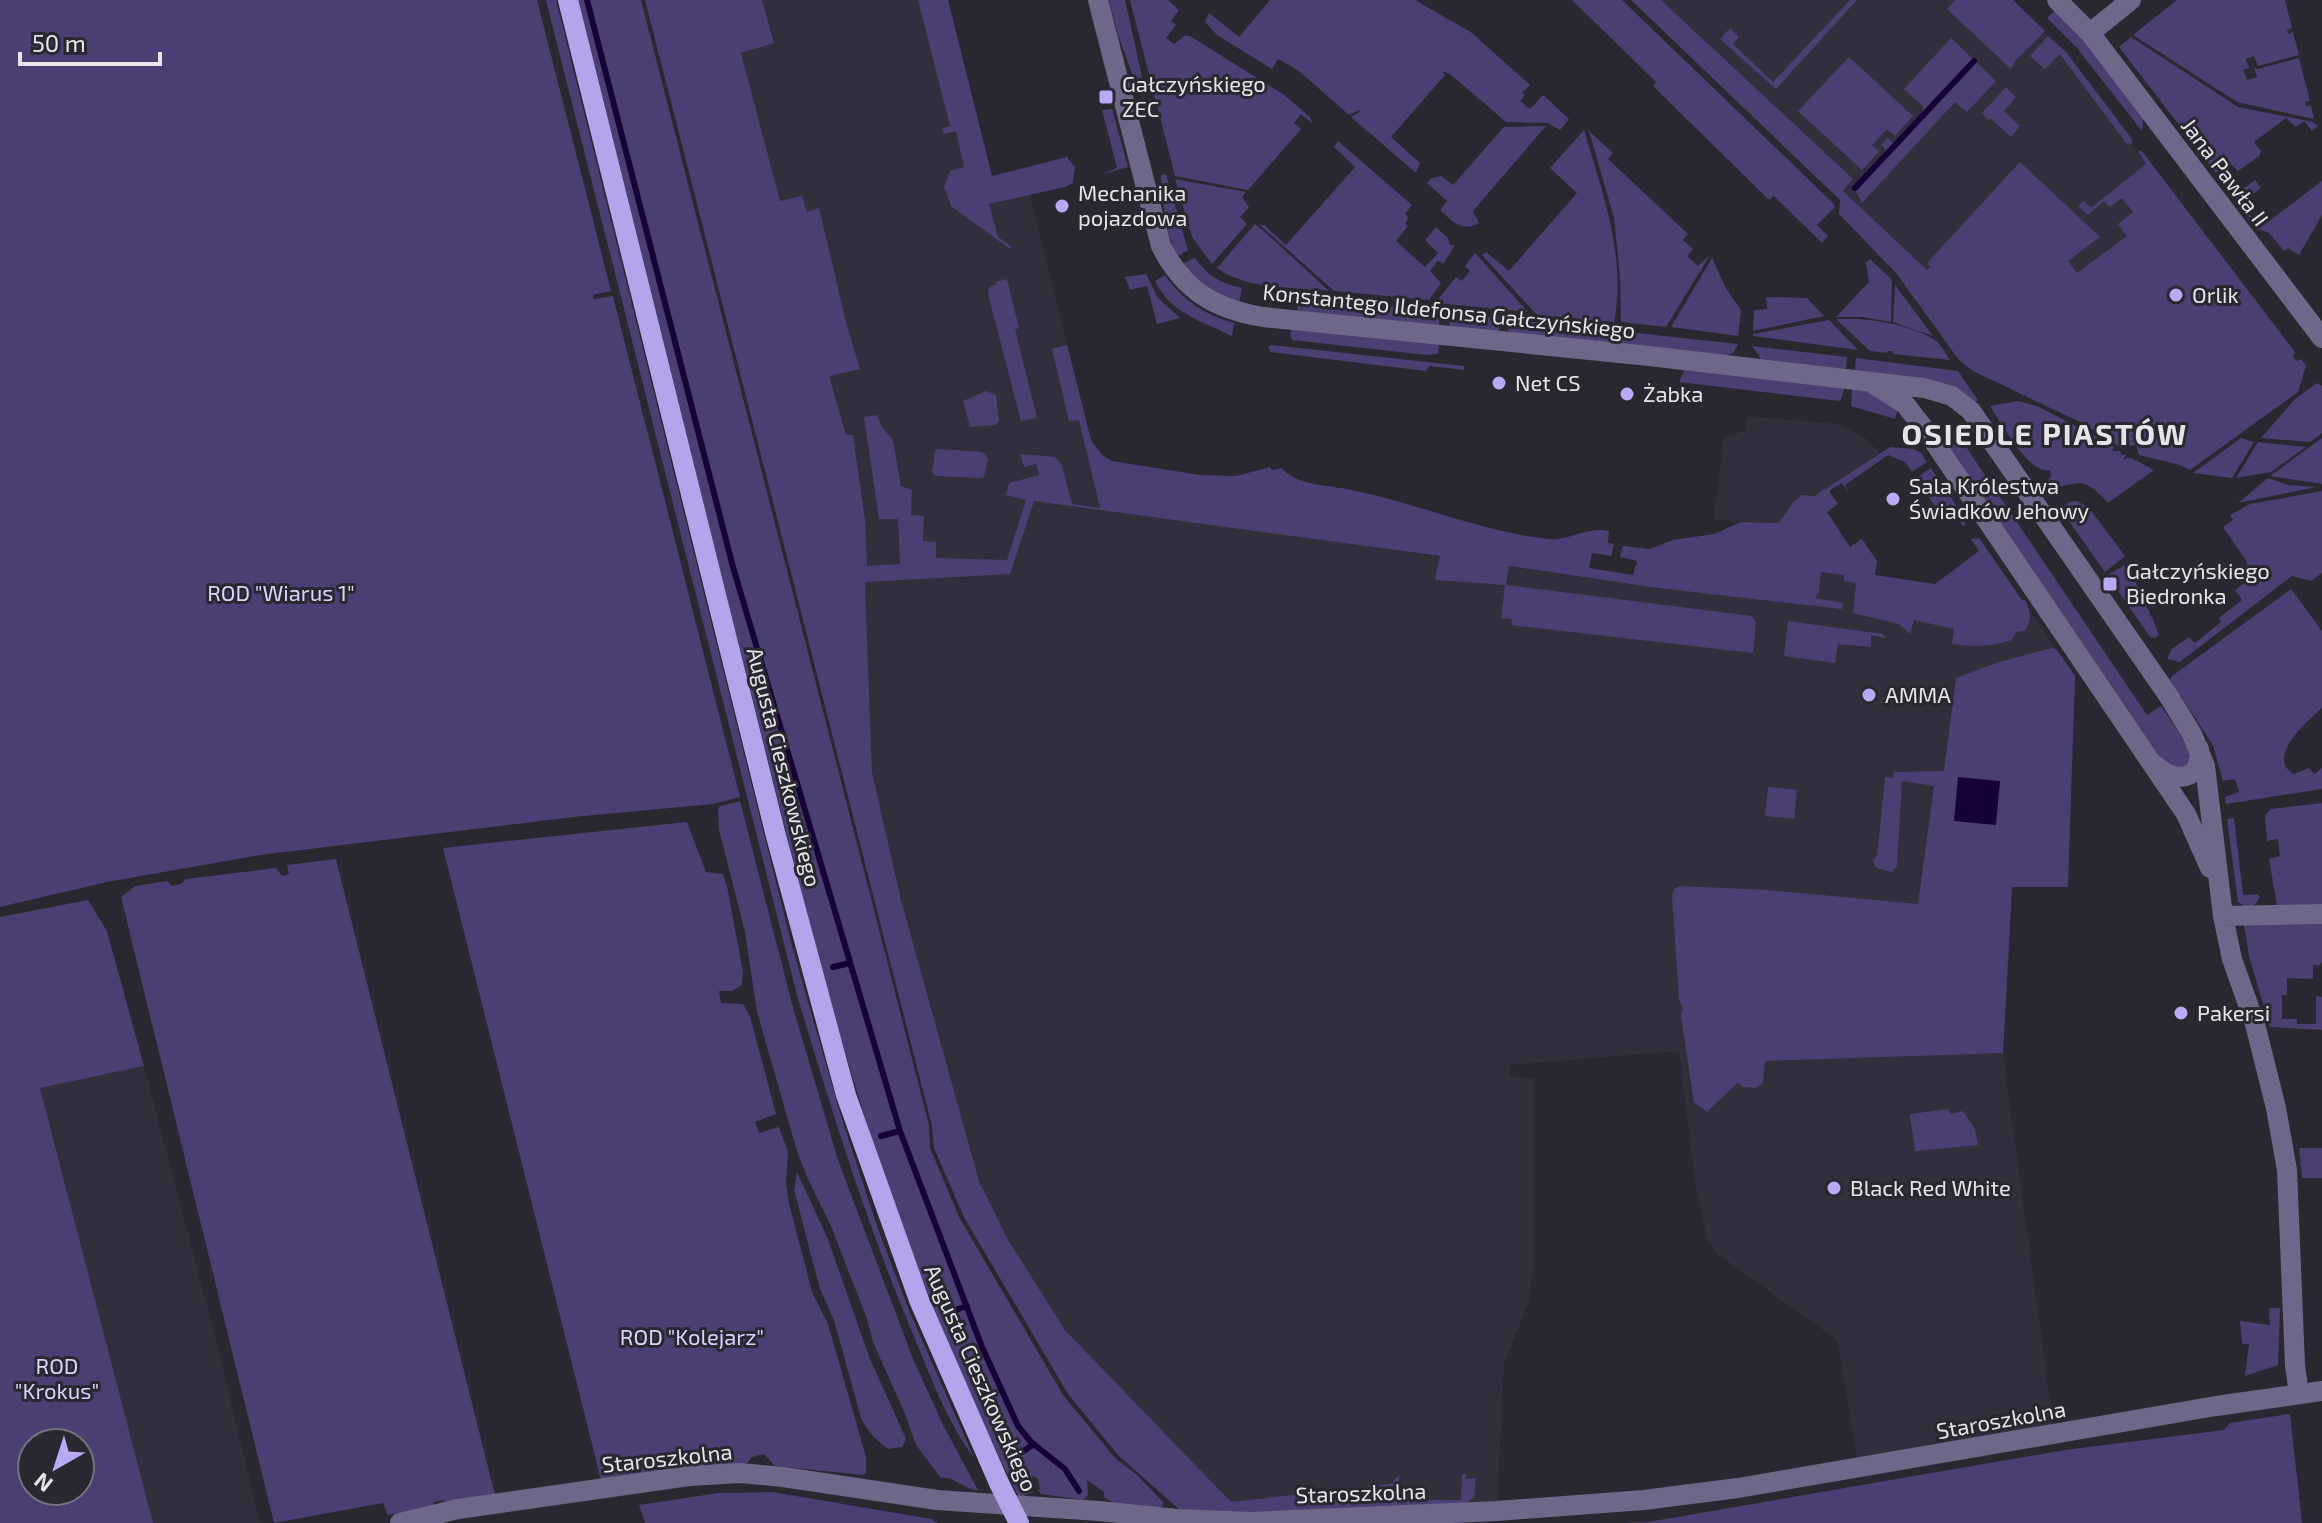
<svg xmlns="http://www.w3.org/2000/svg" width="2322" height="1523" font-family="'Exo 2',sans-serif">
	<style>
		.built { fill: #312f3c }
		.green { fill: #4b3e72; fill-rule: evenodd }
		.water { fill: #170237 }
		.lines { fill: none; stroke-linecap: round; stroke-linejoin: round }
		.stream { stroke: #170237; stroke-width: 6 }
		.street { stroke: #6e6789; stroke-width: 20 }
		.primary { stroke: #b3a4eb; stroke-width: 20 }
		.primary-bridge { stroke: #b3a4eb; stroke-width: 20 }
		.poi-dot { fill: #baaaf6; stroke: #29272f; stroke-width: 3 }
		.labels { text-anchor: middle; stroke-width: 6; stroke-linejoin: round; paint-order: stroke }
		.poi-label { font-size: 22px; fill: #e5e5e9; stroke: #29272f; text-anchor: start }
		.street-label { font-size: 22px; fill: #e5e5e9; stroke: #29272f }
		.park-label { font-size: 22px; fill: #dbd3ff; stroke: #29272f }
		.district-label { font-size: 30px; font-weight: bold; letter-spacing: 2px; fill: #e5e5e9; stroke: #29272f }
	</style>
	<rect width="100%" height="100%" fill="#29272f"/>
	<!-- built -->
	<path class="built" d="M703,0h234l52,204 41,-10 78,315 550,79 112,12 46,-37 42,4 -3,33h167l53,76 -7,211h-56l-9,166 52,383 -196,32 -22,-128 -117,-84 -13,-16 -11,-52 -17,-137 -168,14 -1,11 24,3v184l-5,38 -25,63 -7,147 -253,5 -179,-186 -58,-92 -28,-57 -78,-281 -29,-128 -7,-194z
		M1640,0h368l40,36 254,332 -313,-32z
		M1748,416l91,8 25,13 16,16 -66,43 -9,-2 -7,3 -19,27 -65,-5 10,-82 8,-1 12,-6z
		M144,1066l73,277 43,180h-107l-113,-435z"/>
	<!-- green -->
	<path class="green" d="M0,0h537l74,291 -18,4 1,4 19,-3 127,501 -27,7 -140,13 -313,38 -153,27 -107,25z
		M546,0h10l235,942 49,171 38,116 33,86 63,143c-28,-38 -44,-83 -62,-126 -46,-110 -81,-223 -115,-337z
		M577,0h64l288,1125 1,23 29,69 104,178 52,63 22,17 27,28 -5,8 -41,-5 -14,-9v-5l-17,-12 1,15 -5,5 -42,-6 -3,-4 2,-1 -2,-10 -5,-3 -4,8 4,8 -14,6c-39,-80 -76,-162 -107,-245 -37,-95 -64,-192 -93,-289z
		M645,0h117l12,43 -33,10 39,148 22,-5 5,16 12,-4 27,114 14,47 -31,7 17,59h7l12,85 2,46 33,-2 -2,-45h-19l-15,-102 13,-2 5,12 11,13 8,46 11,4 -1,25 13,1 -1,25 13,1v16l71,2 19,-60 -20,-5 3,-12 30,-8 -3,-11 -12,3 -4,-13 35,3 7,9 10,38 28,4 -21,-88 -10,1 -17,-72 15,-4 24,95 11,15 10,6 88,14 36,1 34,-9 2,3 10,-2c14,18 48,17 69,22 67,13 130,42 198,49 21,2 37,-13 60,-8l-1,12 6,1 -3,12 -19,-3 -3,15 44,7 4,-14 -17,-4 3,-11 27,3 23,-9 41,-6 27,-12 38,1 15,-22 8,-6 12,1 76,-49 24,2 7,4 6,9 -15,10 -7,-10 -17,-7 -43,30 4,8 -7,-10 -13,8 9,13 -11,8 23,35 12,-8 15,22 -2,14 60,9 44,-33 -8,-12 8,-1 43,62h3c6,11 7,19 0,31l-9,1 -4,8c-22,7 -37,7 -60,4l2,-15 -40,-9 -4,14 -11,-10 -46,-11 3,-30 -12,-2v-6l-23,-3 -2,20 -4,6 28,5 -1,6 -184,-21 -149,-22 -3,19 246,31 4,6 -3,31 -242,-28 1,-6 -11,-1 4,-33 -70,-5 5,-24 -406,-55 -24,73 -145,8 7,190 29,128 78,281 28,57 58,92 166,172 160,-18 8,-9 1,14h8v11h53l1,-26h4v5l10,-1 -2,19 -10,8 -221,9 -63,-4 -62,-55 -50,-61 -104,-177 -30,-69 -2,-22z
		M918,0h30l44,176 75,-19 8,10 -2,16 -8,4 -76,17 9,33 14,10 -2,2 -59,-43 -7,-19 6,-16 14,-4 -8,-36 -12,3 -2,-6 8,-2z
		M1109,0h16l21,94 -6,1 -22,-60z
		M1130,0h38l11,10 -8,11 5,4 -10,13 8,6 10,-8h6l93,58 28,24 1,5 -11,-9 -7,9 7,6 -53,61 -73,-14z
		M1270,0h145l57,33 58,52 -8,8 3,2 -5,6 10,8 13,-14 26,24 -9,11 -12,-7 -42,-1 -56,-48 -8,-3 3,4 -54,62 29,26 -4,10 -65,-56 9,-5 -1,-2 -10,5 -50,-44 -21,-12 -6,10 -55,-34 -12,-13 4,-9 30,24z
		M1572,0h50l211,203 2,4 -18,18 11,11 -6,7 -48,-47 -5,4 -116,-114 3,-4z
		M1631,0h30l192,179 -10,12 84,79 3,-3 -3,-4 93,-101 80,75 -32,24 9,12 50,-37 -9,-12 15,-12 -11,-14 -12,9 -6,-6 -16,14 -10,-9 5,-5 8,7 55,-44 -8,-12 3,-2 154,202 -2,5 4,4 4,-2 5,7 -8,26 -108,78 -10,-5 -41,-10 -3,-10 -10,1 -3,3 -41,-26 -109,-52 -14,-11 -63,-87 -57,-59 1,-14z
		M1850,0h7l-81,89 -56,-50 10,-11 9,9 -6,7 40,38z
		M1955,0h58l32,31 -30,30 -4,8 -64,-60z
		M2177,0h108l7,28 -5,2 1,4 5,-2 6,23 -41,11 -4,-10 -8,3 3,9 -6,2 4,10 10,-3 -3,-10 3,2 42,-11 11,43 -5,1 1,4h5l3,13 -77,-17 -104,-67z
		M2056,9l27,30 60,79 -1,13 -65,-83 -30,-30z
		M2048,36l18,16 66,87v5l-6,-1 -66,-89 -15,15 -15,-13z
		M2131,37l107,70 75,15 5,4 -6,5 -8,-10 -8,6 -10,-9 -32,24 7,9 -2,5 -21,15 -6,-6 -16,8 -97,-126z
		M1951,38l45,43 -29,31 -12,-10 -93,101 -7,-13 34,-37 -8,-8 7,-7 7,7 28,-29v-10l-19,-17z
		M1849,57l64,59 -18,20 -8,-7 -15,16 7,7 -17,18 -64,-59z
		M2006,87l10,10 -12,14 16,15 -9,11 -21,-19 -2,2 -6,-7z
		M1112,109l16,58 -28,8 17,-7 -15,-58z
		M1546,126l-73,85 6,12c-17,10 -27,-2 -39,-13l7,-9 -20,-18 5,-5 9,-2 12,9 51,-58z
		M1584,130c18,61 43,128 30,192l-77,-7 -55,-60 4,-3 23,19 68,-78 -27,-25z
		M1589,131l24,22 -5,6 80,75 -5,6 10,9 -6,7 11,10 12,-11 -44,72 -45,-5 -1,-46 -6,-58z
		M1338,141l74,64 -7,9 4,4 -4,5 3,3 -12,15 29,26 13,-14 -13,-13 11,-13 12,11 2,7h5l-12,19 -5,-3 -8,10 11,12 -12,17 -95,-9 -74,-66h4l22,20 69,-78 -21,-20z
		M1166,174l22,76 -11,7c-13,-26 -14,-54 -16,-82z
		M1175,179l71,13 -4,5 7,10 -9,10 7,7 -35,40 -20,-27z
		M2255,180l6,8 -20,15 19,25 62,-47v34l-23,40 -11,-7 -4,3 -15,-18 -11,-4 -19,-25v-12z
		M1255,224l10,8 64,59c-35,-4 -82,-1 -112,-23z
		M1475,253l53,59 -93,-9 21,-26 6,4 8,-10 -5,-5z
		M1195,258c12,17 26,26 47,30l-3,16 -28,-11 -30,-29z
		M1712,258l15,32 14,20 -3,26 -67,-9z
		M1870,259l22,21 -1,42 -28,-5h-27l33,-35 -3,-19z
		M1146,274l12,24 22,20 -23,6 -10,-38 -17,4 -5,-13z
		M1165,275c17,25 40,40 69,48l-2,13c-30,-15 -61,-22 -77,-55z
		M1007,279l12,49 -4,1 22,89 -16,3 -33,-127 1,-6 7,-4v-2z
		M1895,285l38,51 -40,-14z
		M1298,297l142,14 -1,14 -142,-14z
		M1766,297l41,1 17,18 -71,15 1,-21 13,-1z
		M1451,313l49,5 -1,14 -50,-5z
		M1509,319l229,25 -4,8 -8,4 -218,-23z
		M1836,319c28,-2 75,5 99,21 6,4 11,14 15,20l-57,-6v-3h-5l-1,2 -17,-2z
		M1829,320l29,30 -105,-14v-2z
		M1292,327l147,16 -1,11 -11,1 -135,-15 -2,-5z
		M1271,345l193,21v4l-34,-4 -4,5 -156,-19 -2,-5z
		M1752,346l95,11 -1,12 -85,-10z
		M1856,358l102,13 20,29 -6,4 -26,-19 -31,-8 -60,-7z
		M1685,369l159,18 -2,11 -3,3 -160,-19z
		M2317,383l5,3v47l-12,9 -49,-4 34,-39z
		M1852,388l14,2 32,19 -3,10 -44,-13z
		M986,391l10,4 3,26 -4,4 -25,2 -7,-26z
		M2018,401l19,5 70,36 7,5 -2,4h8l2,4 5,-1 -4,5 8,-1 23,12 -46,33c-28,-31 -28,-16 -61,-16l-2,-2 6,-8 -1,-7c-21,5 -48,-46 -60,-64z
		M1954,429l193,286 14,-9 26,38 3,9 -2,14 -21,2 -226,-330z
		M2241,438l13,4 -22,36 -39,-5z
		M2322,438v46l-52,-8z
		M2258,442l48,5 -35,25 -35,6z
		M940,449l43,3 5,7 -4,18 -5,1 -44,-2 -3,-4 3,-22z
		M1931,468l35,52 -2,7 -12,-15 -9,6 -27,-40z
		M2268,478l20,7 28,2 -78,16z
		M2322,491v82l-11,8 -19,-5 -112,86 -13,-3 5,-10 17,-12 6,6 26,-21 -2,-4 23,-18 -7,-10 9,-7 3,-21 -24,-35 10,-7 -3,-5 20,-11z
		M2077,501l12,7 36,48 -20,16 -44,-62 8,-8z
		M2125,565l12,20 19,42 3,8 -4,3 -5,-1 -43,-62z
		M2291,589l31,42v77c-15,13 -57,50 -28,66l15,-6 5,6 8,-6v21l-96,15 -1,-7 14,-5 -4,-13 -12,2 -10,-36 -43,-65 2,-4z
		M1788,621l95,13 3,4 -15,-3v12l-33,-3 -3,19 -51,-7z
		M2052,648l5,2 18,26 -7,211h-56l-9,166 -238,8 -2,22 -8,5 -13,-1 -4,-5 -31,30 -13,-10 -13,-87 2,-7 -4,-8 -7,-104 2,-7 6,-3 87,4 151,14 16,-118 -32,-5 -5,85 -5,6 -16,-4 -3,-8 4,-4 8,-79 8,1 1,-6 50,-1 12,-93 40,-15z
		M1768,787l29,3 -3,29 -29,-3z
		M740,801l52,203 46,156 75,199 31,68 34,63c-14,1 -22,-14 -37,-12l-25,-33 -11,-31 -32,-72 -6,-23 -36,-93 -24,-49 -10,-26 -40,-139 -12,-80 -26,-102 -1,-21 2,-3z
		M2322,803v103h-45l-8,-47 11,-3 -2,-17 -11,2 -2,-26 6,-6z
		M2234,818l9,77 14,-1 3,3 -7,10h-7l-8,-5 -11,-83z
		M687,822l19,50 17,2 4,12 16,86 -1,13 -10,6h-13l2,12 22,1 7,12 26,98 -21,8 4,11 20,-6 9,25 -2,32 3,19 23,89 16,32 38,133v16l-3,2 -88,-9 -11,-12 -12,3 -5,6 -146,17 -158,-632z
		M336,859l160,640 -46,7 -7,-6 -9,2 -3,7 -43,6 -5,-12 -109,20 -153,-626 14,-11 32,-5 5,5 9,-2 5,-5 90,-11 6,8 7,-2 -2,-9z
		M88,900l19,31 37,135 -104,22 113,435h-153v-606zM32,1443h48v48h-48z
		M2322,924v38l-2,3h-7v14l-26,-1v17h-5v24h15v5h19v-28l6,1v33l-52,-3 -21,-71 -5,-31z
		M1948,1109l3,5 12,-3 12,18 3,16 -63,6 -5,-37z
		M2299,1148h23v30h-20z
		M797,1172l30,65 43,122 33,73 3,7 -4,8 -14,2c-12,-9 -21,-18 -27,-31l-27,-98 -14,-31 -26,-99z
		M2269,1308h11l-2,57 -33,11 4,-32h-7l-2,-23 30,4z
		M2290,1414l12,109h-679l25,-1 417,-72 159,-20 6,-7z
		M772,1492l160,27 5,4h-292l-6,-18 80,-12z"/>
	<!-- water -->
	<path class="water" d="M1958,777l42,4 -4,44 -42,-4z"/>
	<g class="lines">
		<!-- stream -->
		<path class="stream" d="M587,0l146,567 167,564 82,216 36,79 13,16 34,27 14,22
			M1855,188l119,-127
			M833,967l17,-4
			M881,1136l19,-5
			M947,1313l20,-7
			M1016,1456l18,-12"/>
		<!-- street -->
		<path class="street" d="M1098,0l63,246c23,45 54,63 102,71l386,39 275,32 28,8 19,15 197,284 24,39 13,32 18,150 9,43 23,65 21,84 11,62 8,195 4,29
			M2057,0l33,33 232,305
			M2090,33l41,-33
			M1875,385l30,19 27,35 254,375 24,54
			M2155,765c19,19 48,16 44,-16
			M2223,916l99,-2
			M400,1523l58,-14 231,-33 52,-3 42,4 154,23 162,11 78,8 73,3 247,-11 147,-11 94,-12 478,-82 106,-15"/>
		<!-- primary -->
		<path class="primary" d="M568,0l208,836 70,259 73,205 80,183"/>
		<!-- primary-bridge -->
		<path class="primary-bridge" d="M999,1483l20,40"/>
	</g>
	<!-- markers -->
	<g class="poi-dot">
		<rect x="1098" y="89" width="16" height="16" rx="4"/>
		<circle cx="1062" cy="206" r="8"/>
		<circle cx="2176" cy="295" r="8"/>
		<circle cx="1499" cy="383" r="8"/>
		<circle cx="1627" cy="394" r="8"/>
		<circle cx="1893" cy="499" r="8"/>
		<rect x="2102" y="576" width="16" height="16" rx="4"/>
		<circle cx="1869" cy="695" r="8"/>
		<circle cx="2181" cy="1013" r="8"/>
		<circle cx="1834" cy="1188" r="8"/>
	</g>
	<g class="labels">
		<!-- poi labels -->
		<g class="poi-label">
			<text x="1122" y="92">Gałczyńskiego<tspan x="1122" dy="25">ZEC</tspan></text>
			<text x="1078" y="201">Mechanika<tspan x="1078" dy="25">pojazdowa</tspan></text>
			<text x="2192" y="303">Orlik</text>
			<text x="1515" y="391">Net CS</text>
			<text x="1643" y="402">Żabka</text>
			<text x="1909" y="494">Sala Królestwa<tspan x="1909" dy="25">Świadków Jehowy</tspan></text>
			<text x="2126" y="579">Gałczyńskiego<tspan x="2126" dy="25">Biedronka</tspan></text>
			<text x="1885" y="703">AMMA</text>
			<text x="2197" y="1021">Pakersi</text>
			<text x="1850" y="1196">Black Red White</text>
		</g>
		<!-- street labels -->
		<g class="street-label">
			<text transform="translate(2225 172) rotate(53)" y="8">Jana Pawła II</text>
			<text transform="translate(1449 311) rotate(6)" y="8">Konstantego Ildefonsa Gałczyńskiego</text>
			<text transform="translate(784 767) rotate(76)" y="8">Augusta Cieszkowskiego</text>
			<text transform="translate(981 1378) rotate(66)" y="8">Augusta Cieszkowskiego</text>
			<text transform="translate(2001 1420) rotate(-10)" y="8">Staroszkolna</text>
			<text transform="translate(667 1458) rotate(-6)" y="8">Staroszkolna</text>
			<text transform="translate(1361 1493) rotate(-2)" y="8">Staroszkolna</text>
		</g>
		<!-- park labels -->
		<g class="park-label">
			<text x="281" y="601">ROD "Wiarus 1"</text>
			<text x="692" y="1345">ROD "Kolejarz"</text>
			<text x="57" y="1374">ROD<tspan x="57" dy="25">"Krokus"</tspan></text>
		</g>
		<!-- district labels -->
		<g class="district-label">
			<text x="2045" y="445">OSIEDLE PIASTÓW</text>
		</g>
	</g>
	<!-- north arrow -->
	<g transform="translate(56 1467) rotate(219)"><circle r="38" fill="#29272f" stroke="#747379" stroke-width="2"/>
	<path d="M0-6L14 30L0 20L-14 30Z" fill="#baaaf6"/>
	<text y="-12" font-size="22" font-weight="bold" text-anchor="middle" fill="#e5e5e9">N</text>
	</g>
	<!-- scale -->
	<path d="M20 52v12h140v-12" fill="none" stroke="#e5e5e9" stroke-width="4"/>
	<text x="32" y="52" font-size="24" fill="#e5e5e9" stroke="#29272f" stroke-width="6" paint-order="stroke">50 m</text>
</svg>
